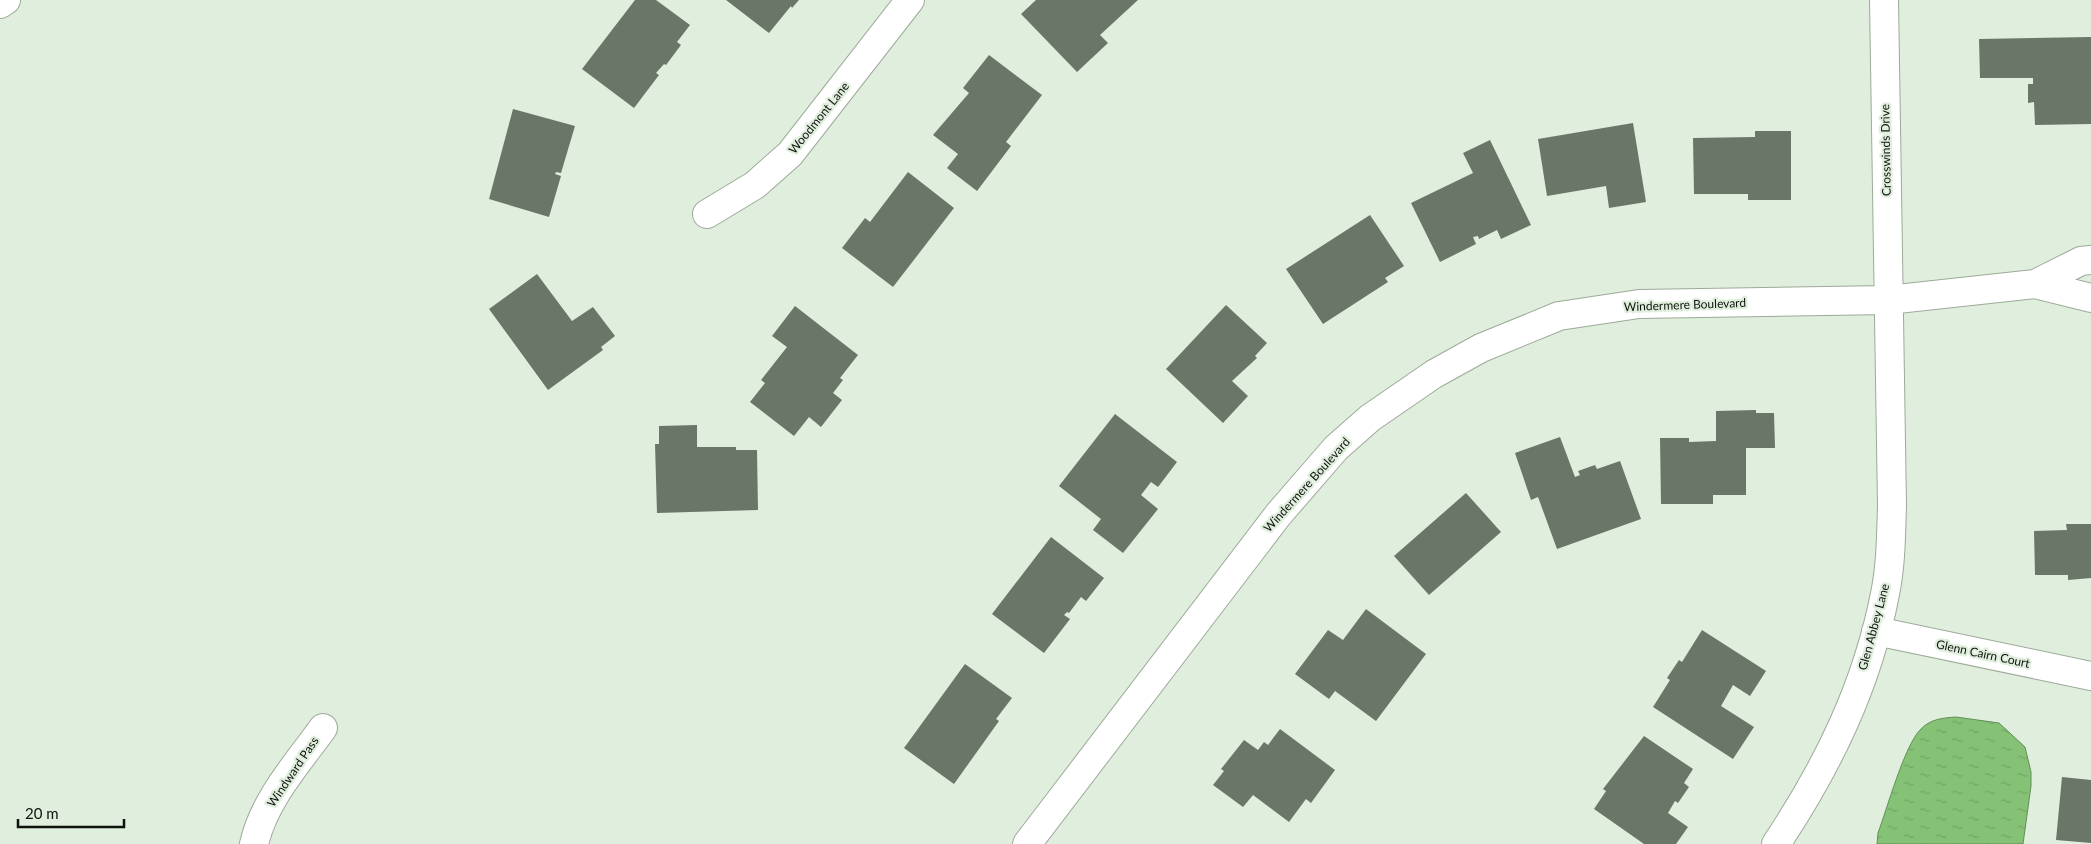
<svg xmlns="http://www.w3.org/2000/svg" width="2091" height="844" font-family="Lato,sans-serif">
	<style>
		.water { fill: url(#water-ripples); stroke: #628e57 }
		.building { fill: #6a7667 }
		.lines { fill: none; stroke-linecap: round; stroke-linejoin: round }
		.minor-casing { stroke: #9daa9a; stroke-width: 30 }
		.minor { stroke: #fff; stroke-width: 28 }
		.labels { text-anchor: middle; stroke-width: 4.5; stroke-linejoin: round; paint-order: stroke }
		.street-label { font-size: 12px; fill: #0f130e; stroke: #e0eedd }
	</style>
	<defs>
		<pattern id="water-ripples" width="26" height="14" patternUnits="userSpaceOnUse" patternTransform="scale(1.25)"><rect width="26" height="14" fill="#85c276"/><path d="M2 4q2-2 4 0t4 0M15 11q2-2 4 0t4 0" fill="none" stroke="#72a665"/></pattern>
	</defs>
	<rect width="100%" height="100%" fill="#e0eedd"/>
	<!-- water -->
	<path class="water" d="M1956,717l43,6 26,24 6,25v14l-8,58h-146l1,-11c9,-24 26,-86 42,-103 10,-11 22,-12 36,-13z"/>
	<!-- building -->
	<path class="building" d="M635,0h21l34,25 -13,17 4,3 -15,20 -2,-1 -8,9 3,2 -25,33 -52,-39z
		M726,0h73l-7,8 -1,-2 -22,27z
		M1036,0h102l-38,35 8,8 -31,29 -56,-58z
		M2091,37v87l-56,1 -1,-23 -6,1v-19h5v-6h-53l-1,-39z
		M989,55l53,40 -36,47 5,4 -34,45 -30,-23 11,-14 -25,-19 36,-42 -6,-5z
		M513,109l62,17 -14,47 -5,-1 -1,2 6,2 -12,41 -60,-18z
		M1633,123l13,79 -37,6 -3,-22 -59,10 -9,-57z
		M1755,131h36v69h-43v-6h-54l-1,-56 62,-1z
		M1490,140l41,85 -30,14 -4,-9 -18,9 -1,-3 -5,1 3,7 -36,18 -29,-59 62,-30 -10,-20z
		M908,172l46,36 -61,79 -51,-39 23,-30 5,4z
		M1370,215l34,51 -19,12 3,4 -65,42 -37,-55z
		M537,274l35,47 21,-14 22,29 -14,11 2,3 -55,40 -59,-81z
		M1226,305l41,38 -12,13 2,2 -25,23 16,15 -25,27 -57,-54z
		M795,306l63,49 -18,23 3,2 -10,13 9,7 -21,27 -12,-10 -15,19 -44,-34 15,-19 -4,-3 26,-33 -15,-11z
		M1756,410v3h18l1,35h-29v47h-33v9h-52l-1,-66h29v4l27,-1v-30z
		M1115,414l62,48 -19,25 -7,-5 -10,13 17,14 -35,44 -30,-23 8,-11 -42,-33z
		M697,425v22h39v3h21l1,60 -101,3 -2,-69h4v-18z
		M1560,437l15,40 5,-2 -2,-4 17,-6 2,4 23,-8 21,58 -84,30 -19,-52 -7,3 -16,-47z
		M1466,493l35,39 -72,63 -35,-39z
		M2066,524h25v54l-23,2v-5h-33l-1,-44 33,-1z
		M1051,537l53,41 -18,23 -5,-4 -12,16 -2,-1 -3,3 6,4 -26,34 -52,-39z
		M1366,609l60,45 -50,67 -41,-30 -6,8 -34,-25 33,-44 15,10z
		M1702,630l64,41 -16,25 -17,-11 -12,21 33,21 -21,32 -80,-52 17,-27 -3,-2 12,-18 3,2z
		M965,664l47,34 -16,21 3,2 -45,63 -50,-36z
		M1280,729l55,41 -24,33 -5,-4 -17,23 -36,-27 -10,12 -30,-22 11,-14 -3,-2 23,-29 14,10 6,-8 4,3z
		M1644,736l49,33 -9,14 5,4 -11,16 -3,-2 -7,12 20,14 -12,17h-32l-50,-35 12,-18 -3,-2z
		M2062,777l29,3v63l-35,-3z"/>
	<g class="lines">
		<defs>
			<path id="minor" d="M0,4l6,-4
				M707,214l48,-29 35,-31 120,-154
				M2035,284l56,14
				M1876,631l215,45
				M254,844c10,-44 43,-80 69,-116
				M1027,844l251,-329 58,-67 34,-30 64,-44 47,-26 78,-32 80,-12 249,-4 147,-16 46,-23 10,-1
				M1776,844c52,-78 91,-158 109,-250 6,-29 6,-59 7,-88l-8,-506"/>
		</defs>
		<!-- minor casing -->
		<use href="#minor" class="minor-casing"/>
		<!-- minor -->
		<use href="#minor" class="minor"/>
	</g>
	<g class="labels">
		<!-- street labels -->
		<g class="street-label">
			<text transform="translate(819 118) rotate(-51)" y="4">Woodmont Lane</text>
			<text transform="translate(1886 150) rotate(-91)" y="4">Crosswinds Drive</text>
			<text transform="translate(1685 305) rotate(-2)" y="4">Windermere Boulevard</text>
			<text transform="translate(1307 485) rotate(-48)" y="4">Windermere Boulevard</text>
			<text transform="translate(1874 627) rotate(-75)" y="4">Glen Abbey Lane</text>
			<text transform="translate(1983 654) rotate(12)" y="4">Glenn Cairn Court</text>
			<text transform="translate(293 772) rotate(-56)" y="4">Windward Pass</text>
		</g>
	</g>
	<!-- scale -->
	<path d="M18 819v8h106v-8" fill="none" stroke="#0f130e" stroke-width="2.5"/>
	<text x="25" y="819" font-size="15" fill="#0f130e" stroke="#e0eedd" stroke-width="4" paint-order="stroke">20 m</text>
</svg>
